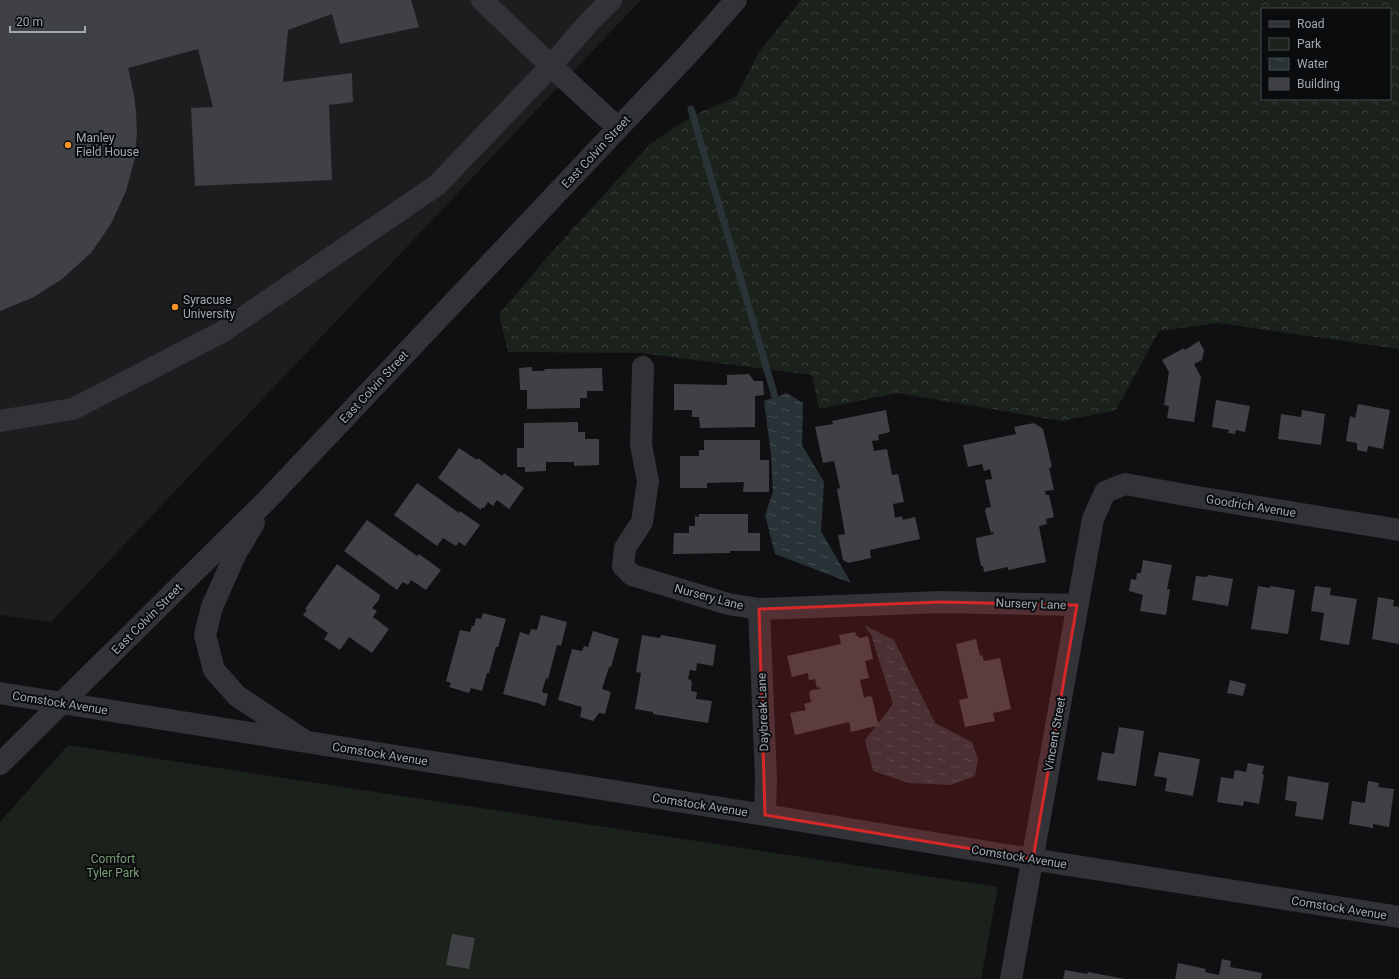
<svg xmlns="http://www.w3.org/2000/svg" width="1399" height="979" font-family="Roboto,sans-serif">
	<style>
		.built { fill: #1c1d1f }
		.green { fill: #1b221b }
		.forest { fill: url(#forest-crowns); fill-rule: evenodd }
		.water { fill: url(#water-ripples) }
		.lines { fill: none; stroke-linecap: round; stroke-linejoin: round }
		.stream { stroke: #293337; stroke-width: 7 }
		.building { fill: #3f4145 }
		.minor { stroke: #313337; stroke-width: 22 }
		.marked { fill: #d62828; fill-opacity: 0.2; stroke: #d62828; stroke-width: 3; stroke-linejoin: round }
		.poi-dot { fill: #f69425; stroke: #0b0c0d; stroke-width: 1.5 }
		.labels { text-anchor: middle; stroke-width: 4; stroke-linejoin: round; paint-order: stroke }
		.poi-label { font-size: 12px; fill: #a1a9b3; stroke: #0b0c0d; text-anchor: start }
		.street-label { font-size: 12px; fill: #a1a9b3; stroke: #0b0c0d }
		.park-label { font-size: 12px; fill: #7a9f77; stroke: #0b0c0d }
	</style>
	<defs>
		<pattern id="forest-crowns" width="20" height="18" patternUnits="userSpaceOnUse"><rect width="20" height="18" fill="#1b221b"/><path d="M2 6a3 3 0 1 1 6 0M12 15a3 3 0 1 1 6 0" fill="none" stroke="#393f3a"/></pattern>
		<pattern id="water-ripples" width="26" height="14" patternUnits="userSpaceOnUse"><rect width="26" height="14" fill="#293337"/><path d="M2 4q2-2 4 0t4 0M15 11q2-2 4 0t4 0" fill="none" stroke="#454e52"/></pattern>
	</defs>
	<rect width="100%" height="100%" fill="#101012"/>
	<!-- built -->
	<path class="built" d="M0,0h641l-590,622 -51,-7z"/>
	<!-- green -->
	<path class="green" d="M68,745l930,142 -17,92h-981v-157z"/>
	<!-- forest -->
	<path class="forest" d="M801,0h598v349l-181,-26 -59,8 -43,79 -54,11 -165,-28 -78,16 -7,-34 -171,-22 -133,-1 -9,-38 51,-60 99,-109 43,-29 44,-19 23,-45zM1262,9h128v90h-128z"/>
	<!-- water -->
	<path class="water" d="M787,393l16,10 -1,42 22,37 -3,49 30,52 -76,-29 -10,-39 8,-23 -2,-38 -7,-53z
		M864,625l30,15 41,83 37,19 6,17 -3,17 -24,9 -42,-2 -36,-12 -8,-31 28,-36 -22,-69z"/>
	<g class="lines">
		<!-- stream -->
		<path class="stream" d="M691,109l84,288"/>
	</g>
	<!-- building -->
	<path class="building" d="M0,0h411l8,27 -79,17 -8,-30 -44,16 -5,52 69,-9 1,29 -24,3 3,75 -137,6 -4,-78 22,-1 -15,-58 -70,19 6,27 2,16 1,21 -2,26 -9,33 -15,33 -20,29 -29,26 -28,18 -34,14z
		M1199,341l5,9 -2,10 -8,4 7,13 -7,45 -27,-4 2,-12 -5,-1 5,-33 -7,-12 22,-12 1,2z
		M532,367v4h13l-1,-2 58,-1 1,23h-16v7h-7v10l-53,1v-19h-7l-1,-22z
		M749,374l5,7h9l1,14 -9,1v31l-55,1 -1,-11h-7v-7h-18v-26l53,1v-10z
		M1216,400l34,6 -5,26 -9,-2 -1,4 -7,-1 1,-3 -17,-3z
		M1358,404l32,6 -7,39 -15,-3 -1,6 -10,-2v-7l-11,-2 4,-25 5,2z
		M886,410l4,22 -12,3 1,5 -7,1 2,10 13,-2 5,26 6,-1 6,28 -11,2 2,14 7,-2 1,4 12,-3 5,22 -50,11 1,8 -23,5 -5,-3 -5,-25 7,-1 -8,-45 3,-1 -6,-27 -11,2 -8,-36 18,-3 -1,-3z
		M1302,410l23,4 -4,31 -43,-6 3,-25 20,3z
		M578,422v10h7v7h14v26l-25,1v-4h-28v9l-21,1v-5h-8v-19h7v-25z
		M1034,423l9,6 9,38 -3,1 5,22 -9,1 1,4h3l5,22 -8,2 1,5 -8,2 7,36 -38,8v-3l-24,5 -1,-6h-2l-5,-25v-3l18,-4 -1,-2 -2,1 -6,-22 1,-3 5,-1 -6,-27 7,-1 -2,-10 -6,2 -2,-7 -14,3 -5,-22 53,-11 -2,-7z
		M704,440h56v20h9v32h-26l1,-10 -37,1v5h-27v-32h19v-6h5z
		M459,448l18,12 1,-2 24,18 2,-3 20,15 -15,21 -12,-9 -4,6 -5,-4 -4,6h-3v2l-43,-32z
		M417,483l42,30 1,-2 20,14 -15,21 -6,-4 -3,4 -13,-8 -6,8 -43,-31z
		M699,514h49v19h12v18h-30v2l-57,1 1,-21h15v-7h6v-10l4,1z
		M367,520l50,36 2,-2 22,16 -15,20 -15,-10 -3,5 -5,-3 -6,8 -53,-39z
		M1143,560l29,5 -5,24h3l-4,26 -26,-4 3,-16 -14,-4 2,-12 5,1 1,-7h4z
		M337,564l43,31 -1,5 -7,8 5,3 -4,6 16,12 -17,24 -23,-16 -9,13 -16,-11 4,-6 -25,-18 4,-5 -2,-1z
		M1208,575l25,4 -5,27 -36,-6 4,-24 11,1z
		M1258,586l12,2v-2l25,4 -7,44 -37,-5z
		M1315,586l16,2 -1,7 27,4 -8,46 -29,-5 4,-27 -13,-2z
		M1378,597l16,3 -1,6 6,1v37l-27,-5z
		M483,613l23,6 -8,28h-2l-7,26h-2l-5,18 -11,-3 -2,5 -20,-6 2,-4 -5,-2 14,-51 10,2 2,-6h2l2,-8 5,1z
		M541,615l26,7 -6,24 -4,-1 -9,34 -2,-1 -4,14 6,2 -3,12 -4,-1v-1l-38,-10 17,-62 9,3 2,-6 6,1z
		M593,631l26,8 -8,28h-2l-7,22 9,3 -6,22 -6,-1 -6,8 -13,-4 2,-10 -24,-7 14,-51 10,2 2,-5 4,1z
		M855,632l1,3 4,3 8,-2 5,23 -8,2 4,17 -9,2 4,18 5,-2 3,1 6,26 -2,3 -25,6 -2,-10 -54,13 -5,-22 16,-3 -2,-6 7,-2 -2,-10h2v-2l9,-1v-2l-3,1 -2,-9 -6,1 -1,-7 -16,4 -5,-21 54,-12 -2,-9z
		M642,635l18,3 1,-3 55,10 -3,21 -16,-3 -1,8 -6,-1 -2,9 3,1v2h1l-1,9 6,1 -1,7 16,2 -4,22 -55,-9v-2l-18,-3 6,-36 -5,-1z
		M976,639l4,17 2,-1 2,6 16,-3 11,51 -18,4 2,8 -30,6 -6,-27 9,-2 -12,-54z
		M1230,680l16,4 -3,12 -16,-3z
		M1119,727l25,4 -8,55 -39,-6 5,-28 12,2z
		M1159,752l41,7 -7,37 -28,-5 2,-13 -13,-2z
		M1248,763l16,3 -2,8 2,1 -5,29 -15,-3 -1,5 -26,-4 4,-25 12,2 2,-9 11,2z
		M1288,776l41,7 -6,37 -28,-4 2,-14 -12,-2z
		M1368,781l11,2 -1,4 16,2 -5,38 -16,-3v4l-24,-4 3,-23 13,2z
		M452,934l23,4 -6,31 -23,-4z
		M1222,959l9,2 -1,6 32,6 -1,6h-86l3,-16 28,6 -1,3 14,3z
		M1065,970l22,4 1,-2 37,7h-62z"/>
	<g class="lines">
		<!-- minor -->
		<path class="minor" d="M482,0l69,66 67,62
			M643,367l-2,78 7,36 -6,41 -17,26 -2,18 9,9 96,29 31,5 182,-7 136,3
			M0,421l73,-12 149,-77 215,-147 114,-119 39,-45 21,-21
			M254,523l-19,32 -23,52 -7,28 9,35 23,26 65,43
			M759,609l7,169 -1,37
			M0,693l765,122 241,40 393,62
			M0,764l267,-264 425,-450 44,-50
			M1011,979l82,-460 12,-27 20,-8 66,12 208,34"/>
	</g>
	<!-- marked area -->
	<path class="marked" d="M941,602l136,3 -44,254 -268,-44 -6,-206z"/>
	<!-- markers -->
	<g class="poi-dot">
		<circle cx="68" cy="145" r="4"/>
		<circle cx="175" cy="307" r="4"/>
	</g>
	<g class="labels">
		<!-- poi labels -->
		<g class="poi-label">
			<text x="76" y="142">Manley<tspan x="76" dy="14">Field House</tspan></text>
			<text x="183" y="304">Syracuse<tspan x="183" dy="14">University</tspan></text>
		</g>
		<!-- street labels -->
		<g class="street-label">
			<text transform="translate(596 152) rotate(-47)" y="4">East Colvin Street</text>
			<text transform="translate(374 387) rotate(-47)" y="4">East Colvin Street</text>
			<text transform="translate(1251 506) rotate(9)" y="4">Goodrich Avenue</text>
			<text transform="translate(709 597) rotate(15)" y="4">Nursery Lane</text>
			<text transform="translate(1031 604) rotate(2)" y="4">Nursery Lane</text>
			<text transform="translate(147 619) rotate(-45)" y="4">East Colvin Street</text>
			<text transform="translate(60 703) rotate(9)" y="4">Comstock Avenue</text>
			<text transform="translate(763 712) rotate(-92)" y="4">Daybreak Lane</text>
			<text transform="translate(1055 734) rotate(-80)" y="4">Vincent Street</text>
			<text transform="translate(380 754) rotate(9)" y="4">Comstock Avenue</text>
			<text transform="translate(700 805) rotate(9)" y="4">Comstock Avenue</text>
			<text transform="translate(1019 857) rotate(9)" y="4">Comstock Avenue</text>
			<text transform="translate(1339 908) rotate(9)" y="4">Comstock Avenue</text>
		</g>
		<!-- park labels -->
		<g class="park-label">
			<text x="113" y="863">Comfort<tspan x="113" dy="14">Tyler Park</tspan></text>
		</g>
	</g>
	<!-- legend -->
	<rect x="1261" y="8" width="130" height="92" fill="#0b0c0d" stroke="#474b4f"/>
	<rect x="1269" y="21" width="20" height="6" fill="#313337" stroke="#474b4f"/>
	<text x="1297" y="28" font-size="12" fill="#a1a9b3">Road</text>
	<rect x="1269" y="38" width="20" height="12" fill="#1b221b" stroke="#474b4f"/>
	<text x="1297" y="48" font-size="12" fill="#a1a9b3">Park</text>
	<rect x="1269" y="58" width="20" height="12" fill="url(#water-ripples)" stroke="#474b4f"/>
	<text x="1297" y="68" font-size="12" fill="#a1a9b3">Water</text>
	<rect x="1269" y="78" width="20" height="12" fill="#3f4145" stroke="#474b4f"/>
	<text x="1297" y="88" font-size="12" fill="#a1a9b3">Building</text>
	<!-- scale -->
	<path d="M10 26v6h75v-6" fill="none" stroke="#a1a9b3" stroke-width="2"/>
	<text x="16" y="26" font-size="12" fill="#a1a9b3" stroke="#0b0c0d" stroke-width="3" paint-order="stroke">20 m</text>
</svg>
